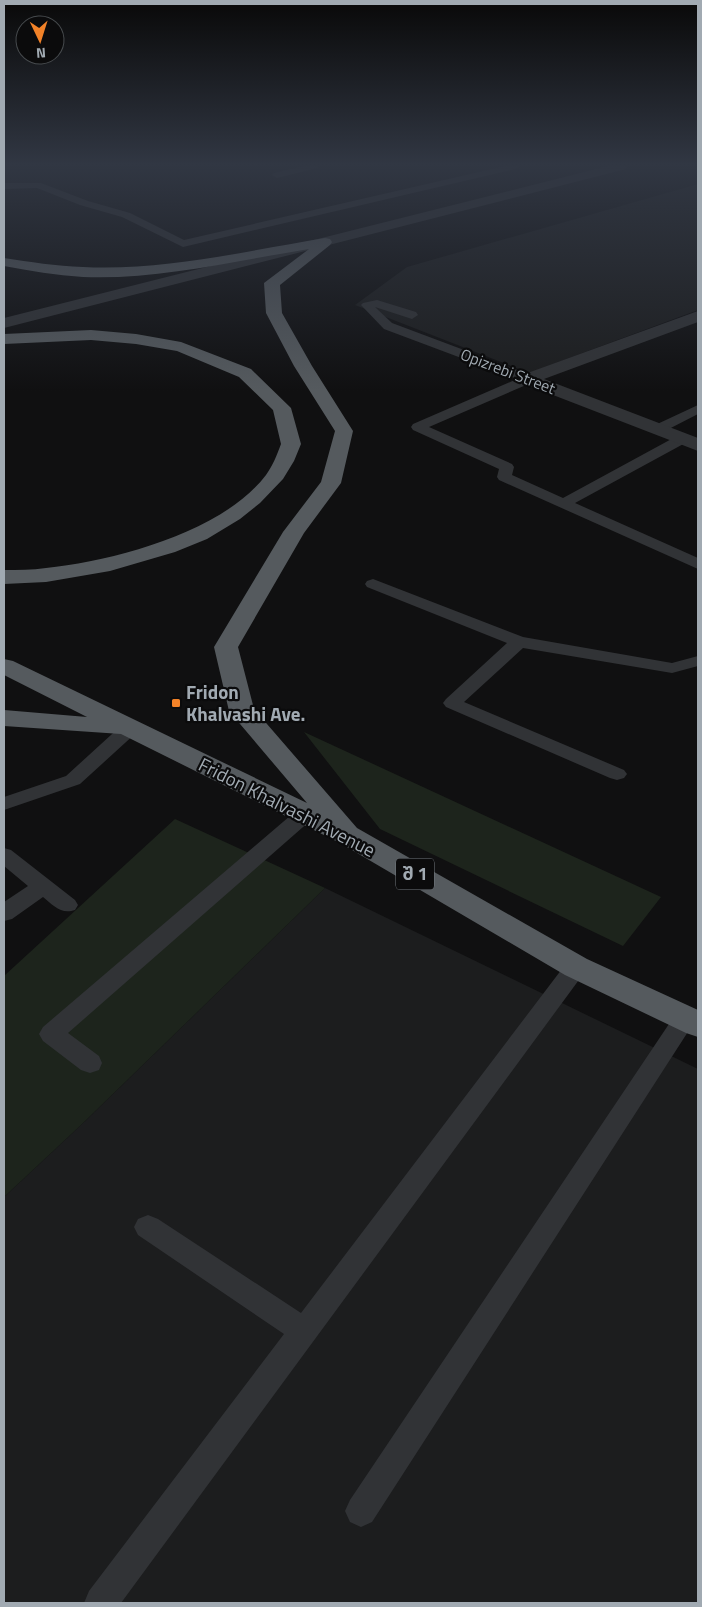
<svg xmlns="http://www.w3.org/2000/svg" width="702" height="1607" font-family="'Titillium Web','Noto Sans Georgian',sans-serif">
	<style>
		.built { fill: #1c1d1e }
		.green { fill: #1d241c }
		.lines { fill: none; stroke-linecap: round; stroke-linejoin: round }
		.service { fill: #313336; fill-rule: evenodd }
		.minor { fill: #313336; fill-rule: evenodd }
		.trunk { fill: #555a5e; fill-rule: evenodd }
		.poi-dot { fill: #f28228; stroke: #0b0b0c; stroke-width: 2 }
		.labels { text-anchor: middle; stroke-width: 4.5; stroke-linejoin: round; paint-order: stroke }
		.far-street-label { font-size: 16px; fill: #a1aab2; stroke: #0b0b0c }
		.shield { fill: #0b0b0c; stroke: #747a80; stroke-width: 1 }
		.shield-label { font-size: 18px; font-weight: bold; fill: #a1aab2 }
		.poi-label { font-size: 19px; font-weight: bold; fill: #a1aab2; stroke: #0b0b0c; text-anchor: start }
		.street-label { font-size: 19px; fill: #a1aab2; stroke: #0b0b0c }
	</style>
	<rect width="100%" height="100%" fill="#101011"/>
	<!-- built -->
	<path class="built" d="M698,184v126l-169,63 -174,-68 52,-38z
		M325,888l373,181v534h-694v-406l77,-72z"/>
	<!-- green -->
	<path class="green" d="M304,732l357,165 -38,49 -243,-117z
		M175,819l150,69 -244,237 -77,72v-221z"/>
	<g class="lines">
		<!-- service -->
		<path class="service" d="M304,166h15l-2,2 -40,10 -5,-3 2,-2z
			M505,166h15l-5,3 -332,78 -61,-30 -42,-12 -43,-17 -33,1v-6h37l47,18 42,12 54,27z
			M377,300l39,12 2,3 -6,4 -37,-12 17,16 141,53 1,3 -1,3 -104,45 83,37 2,3 -2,8 51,23 114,-62h10l2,3 -2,3 -112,61 123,55v11l-199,-89 -2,-3 2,-8 -86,-39 -2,-3 2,-3 104,-45 -133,-50 -23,-24 2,-2z
			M698,405v9l-35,18 -5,1 -7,-4 2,-3z
			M373,579l150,58 149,26 26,-7v10l-26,7 -149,-25 -59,54 160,68 3,4 -3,4 -7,2 -7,-2 -164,-71 -3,-4 3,-4 61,-56 -140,-56 -2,-3 2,-3z
			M130,722l7,2 2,4 -2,4 -57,52 -76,26v-13l62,-21 57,-52z
			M304,808l7,2 3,5 -3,5 -243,213 31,23 3,7 -3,7 -9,3 -9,-3 -38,-29 -4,-7 4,-7 254,-217z
			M4,848l7,2 64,50 3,5 -3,5c-14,5 -22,-5 -32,-13l-31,22 -8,2v-19l24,-16 -24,-20z
			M576,959l8,2 3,6 -3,6 -463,630h-37l5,-12 195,-257 -146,-99 -4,-8 4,-8 10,-4 10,4 143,94 267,-352z
			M685,1009l8,3 4,6 -4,6 -321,498 -11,5 -11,-5 -5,-11 5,-11 327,-488z"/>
		<!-- minor -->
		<path class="minor" d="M608,166h19l-1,3 -622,159v-10z
			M698,311v11l-154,57 154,59v13l-176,-68 -3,-4 3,-4z"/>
		<!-- trunk -->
		<path class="trunk" d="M325,238l5,1 2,3 -2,3 -50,40 2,28 30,53 41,65 -12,52 -37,50 -66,114 16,62 103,119 230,131 111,51v27l-12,-4 -121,-58 -225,-132 -219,-109 -117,-8v-16l83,7 -83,-42v-16l9,2 294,142 -78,-92 -15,-64 69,-115 38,-50 14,-51 -41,-65 -28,-53 -2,-30 45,-34c-75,12 -151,31 -226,28 -27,-2 -53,-6 -79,-11v-8c26,4 52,8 79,9 81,4 163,-16 242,-29z
			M91,330l45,4 45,8 70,27 40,39 10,36 -7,17 -11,18 -23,24 -20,16 -33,20 -32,13 -65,19 -64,11 -42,2v-14c14,0 28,0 42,-2 68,-7 177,-36 220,-93 7,-10 11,-20 15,-31l-8,-34 -34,-33 -62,-26 -41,-7 -45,-4 -87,4v-10z"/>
	</g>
	<!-- sky -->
	<linearGradient id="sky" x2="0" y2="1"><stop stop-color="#090909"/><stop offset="0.42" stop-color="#313743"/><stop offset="1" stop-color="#313743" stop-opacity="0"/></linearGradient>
	<rect width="702" height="391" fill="url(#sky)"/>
	<!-- markers -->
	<rect class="poi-dot" x="171" y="698" width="10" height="10" rx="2.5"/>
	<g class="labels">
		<!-- far-street labels -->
		<g class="far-street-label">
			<text transform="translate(508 371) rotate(21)" y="6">Opizrebi Street</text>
		</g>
		<!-- shield labels -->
		<rect class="shield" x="396" y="858.5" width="38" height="31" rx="4"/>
		<g class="shield-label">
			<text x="415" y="880">შ 1</text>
		</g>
		<!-- poi labels -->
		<g class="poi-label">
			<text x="186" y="699">Fridon<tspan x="186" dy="22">Khalvashi Ave.</tspan></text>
		</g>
		<!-- street labels -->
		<g class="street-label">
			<text transform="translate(287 807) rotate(27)" y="7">Fridon Khalvashi Avenue</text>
		</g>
	</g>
	<!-- border -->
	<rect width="702" height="1607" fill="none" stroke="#a1aab2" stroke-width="10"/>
	<!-- north arrow -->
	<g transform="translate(40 40) rotate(176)"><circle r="24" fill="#0b0b0c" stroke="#474b4e"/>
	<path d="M0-4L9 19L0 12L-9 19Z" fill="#f28228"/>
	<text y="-8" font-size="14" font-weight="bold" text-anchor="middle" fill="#a1aab2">N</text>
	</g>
</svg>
